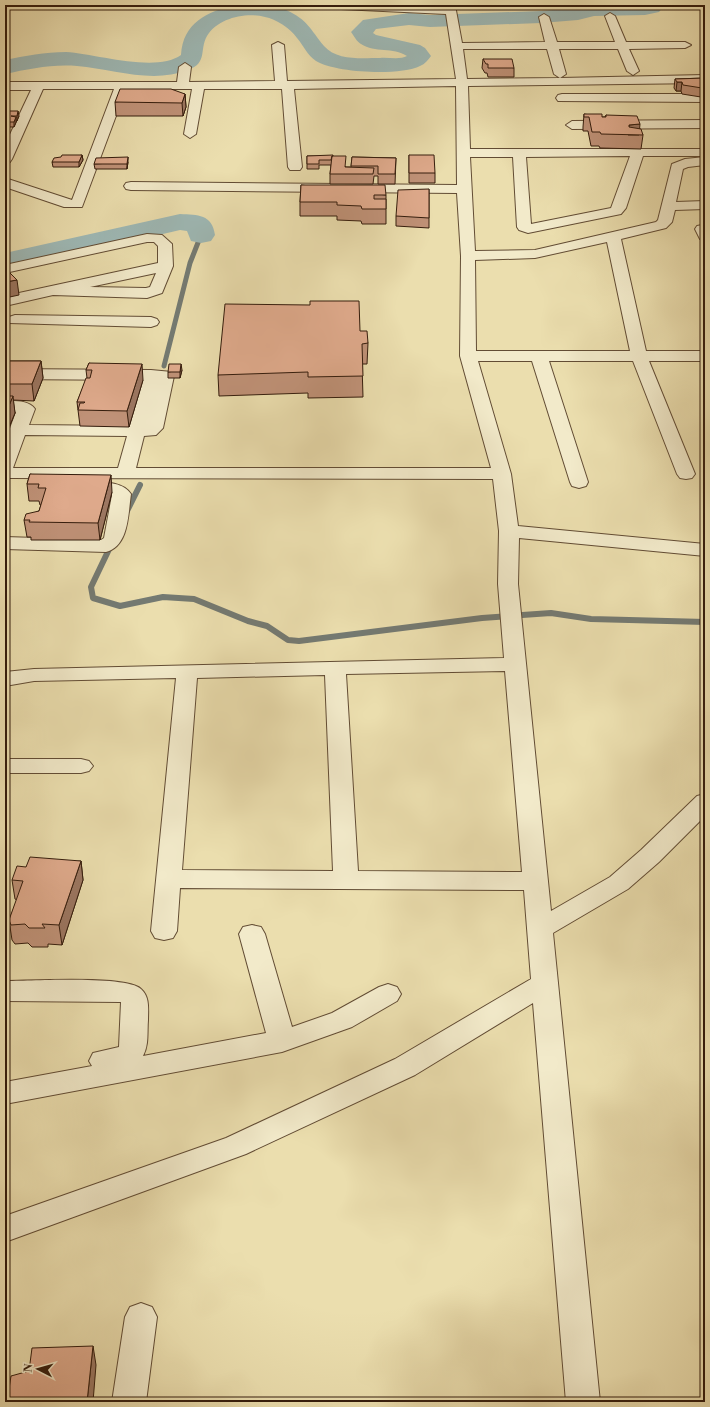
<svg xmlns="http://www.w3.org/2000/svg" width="710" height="1407" font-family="'Libre Bodoni',serif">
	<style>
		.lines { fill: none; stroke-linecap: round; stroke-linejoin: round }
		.stream-far1 { stroke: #747a72; stroke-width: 5 }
		.stream { stroke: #747a72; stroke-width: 6 }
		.river { fill: #9eb9b6; fill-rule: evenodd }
		.minor-casing { stroke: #624c34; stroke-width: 2 }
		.minor { fill: #f2eaca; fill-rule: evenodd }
		.wall { fill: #c09278; stroke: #341c0c }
		.shaded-wall { fill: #9c7762; stroke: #341c0c }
		.building { fill: #dfaa8c; stroke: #341c0c }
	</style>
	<rect width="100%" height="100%" fill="#ebdeae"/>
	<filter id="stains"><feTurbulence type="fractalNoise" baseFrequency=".005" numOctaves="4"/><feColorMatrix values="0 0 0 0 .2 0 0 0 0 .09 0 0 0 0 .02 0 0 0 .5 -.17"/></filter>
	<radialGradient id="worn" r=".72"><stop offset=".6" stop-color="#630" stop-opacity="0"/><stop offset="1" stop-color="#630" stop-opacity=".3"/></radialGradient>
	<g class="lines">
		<!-- stream-far1 -->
		<path class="stream-far1" d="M164,366l26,-103 11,-28"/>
		<!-- stream -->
		<path class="stream" d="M125,515l15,-30
			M112,543l-21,44 2,11 27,8 43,-9 31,2 54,22 19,5 21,14 11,1 183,-23 69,-5 40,6 114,3"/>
		<!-- river -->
		<path class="river" d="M235,5c17,0 35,-2 51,5 22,10 24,19 38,36 13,15 38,12 56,12 8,-1 20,2 27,-2 -14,-9 -32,-3 -46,-12 -4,-2 -7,-8 -10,-12l12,-12 46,-7 21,2 111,-4 36,-3 11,-3h77l-6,7 -14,3 -51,1 -16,4 -37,3 -111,4 -21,-2 -33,4 -3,4 3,2 44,10 5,3 6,8c-3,4 -6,8 -11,10 -20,10 -84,7 -104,-5 -9,-6 -12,-15 -19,-23 -7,-10 -21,-19 -32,-21 -19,-5 -47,1 -58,19 -8,14 1,27 -19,34 -36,14 -75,-1 -111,-4 -25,-2 -48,3 -72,8v-14c20,-4 40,-8 61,-8 31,2 90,21 115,3 2,-32 25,-43 54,-50z
			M180,214c18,1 32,0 35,21l-4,6 -10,2 -10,-2 -4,-10 -7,-1 -175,41v-18z"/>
		<defs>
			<path id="minor" d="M315,5h75l55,2v-2h10l7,38 83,-1 -6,-25 5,-3 5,3 8,25h58l-10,-26 5,-3 5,3 11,26h59l6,3 -6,3 -56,1 10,22 -6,4 -6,-4 -9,-22h-59l7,25 -6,4 145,-3v8l-237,3 2,63h235v6l-2,1h-60l-17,52 -5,6 -93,19 -9,-3 -2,-3 -4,-70h-43l5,94 60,-1 121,-28 2,-2 14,-56 13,-5 20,-2v8l-17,2 -5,2 -7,33 29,-1v8l-30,1 -3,12 -6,6 -45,11 25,112h59v10h-56l46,113 -3,4 -6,1 -6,-1 -3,-4 -44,-113h-84l39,121 -2,4 -7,2 -7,-2 -2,-4 -38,-121h-54l33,113 7,52 187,18v12l-186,-18 -1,46 33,327 59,-34 31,-27 56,-54 8,-2v22l-46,46 -31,27 -75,44 47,469h-34l-33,-399 -118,72 -169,79 -241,88v-26l221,-78 169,-79 136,-80 -7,-89 -344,-2 -3,43 -4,7 -9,2 -9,-2 -4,-7 25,-253 -142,3 -29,5v-14l29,-3 470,-11 -6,-74 1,-53 -6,-52 -488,-1v-36l11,-30 -11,-1v-10c10,0 24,-1 30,8l-6,16 100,1 12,-46 -136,-1v-10l146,1 21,2 2,4 -11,52 -7,7 -12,1 -8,32h355l-31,-112 1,-100 -4,-63 -326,-3 -5,-1 -2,-3 2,-3 5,-1 326,3 -1,-99 -162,3 8,78 -2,3h-10l-2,-3 -6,-78h-78l-8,45 -6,4 -6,-4 8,-45h-66l-44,118h-18l-59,-20v-9l67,22 42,-111h-71l-31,70 -2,3 -5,1v-18l26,-55h-26v-8h172l2,-15 6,-4 6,4 -2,15 86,-1 -3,-36 6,-3 6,3 3,36 169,-2 -10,-65 -126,-6zM463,49h84l7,25 6,4 -93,1zM630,156l-19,52 -80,16 -5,-67zM607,242l23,109h-154l-1,-91 60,-2zM25,435l102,1 -9,32h-105zM505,671l17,201 -164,-1 -12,-197zM325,675l8,196 -151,-1 15,-192z
				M562,94h143v8l-147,-1 -2,-3 2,-3z
				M705,120v8l-133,1 -6,-4 6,-4z
				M702,225h3v15l-5,-1 -5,-10 2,-3z
				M147,234l15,1 10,9 1,22 -11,27 -15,5 -94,-3 -48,11v-10l153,-33v-17l-4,-4h-7l-142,31v-8zM156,273l-6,14 -4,1 -56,-1z
				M15,315l136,2 6,2 2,3 -2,3 -6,2 -142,-4 -2,-3 2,-3z
				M82,482c16,1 39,-3 49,12 -3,20 -2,52 -25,58l-101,-3v-12l96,3 3,-2 8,-43 -37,-3 -2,-4 2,-4z
				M5,759h76l8,2 4,5 -4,5 -8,2h-76z
				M252,925l9,2 4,7 27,93 40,-14 47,-26 9,-3 9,3 4,7 -4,7 -45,26 -70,25 -277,52v-22l87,-16 -3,-5 4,-8 26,-6 2,-45 -116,-1v-20c24,0 122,-6 136,8 9,8 7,20 7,31 -1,12 1,25 -5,36l123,-23 -27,-99 4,-7z
				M141,1303l11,4 5,10 -11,85h-34l13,-85 5,-10z"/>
		</defs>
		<!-- minor casing -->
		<use href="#minor" class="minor-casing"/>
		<!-- minor -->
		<use href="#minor" class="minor"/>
	</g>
	<!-- wall -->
	<path class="wall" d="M483,59l31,9v9h-26l-1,-4h-2l-3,-5z
		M705,78v17l-4,2 -19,-3 -1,-3h-5l-2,-3 1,-9z
		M185,94l1,13 -3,9h-67l-1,-14z
		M5,111l14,5 -5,11h-9z
		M584,114l18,3h3l1,-2 33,13 4,7 -2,14 -41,-1 -1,-2h-8l-3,-15h-5v-4z
		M82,155l1,5 -4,7h-26l-1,-5z
		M409,155l26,18v10h-26z
		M307,156h26l13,11h5l1,-10 44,1 -1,26h-17v-8h-4l-1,8h-43v-10l1,-9h-12v4h-12z
		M128,162l-1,7h-32l-1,-5z
		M301,185l85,10v29h-24l-1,-3 -24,-1v-4h-37v-14z
		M429,189v39l-33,-2v-10z
		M360,331l8,12 -1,21h-5l1,33 -55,1v-5l-89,3 -1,-21z
		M5,361h36l2,17 -9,23 -21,-1 2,13 -10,24z
		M89,363l54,17 -14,47 -49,-1 -3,-24 10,-24 -1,-8z
		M182,370l-2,8h-12v-6z
		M30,474l82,18 -12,48h-69v-3h-4l-3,-17 15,-9 2,-6h-1l-1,-4h-10l-2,-17z
		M81,861l2,19 -21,65 -14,-1v3h-16l-4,-4 -13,1 -3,-4 -3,-20 8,-20 -2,-1 -3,-19 14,-13z"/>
	<!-- shaded-wall -->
	<path class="shaded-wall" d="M677,82h5l-1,9h-5z
		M705,86v9l-4,2 1,-9z
		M185,94l1,13 -3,9 -1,-13z
		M18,111l1,5 -2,5v-5z
		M16,117v5l-2,5v-5z
		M640,124l-1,11h-11l1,-10z
		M82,155l1,5 -4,7v-5z
		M128,157v5l-1,7v-5z
		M17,280l2,15 -14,3v-16z
		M41,361l2,17 -9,23 -2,-17z
		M142,364l1,16 -14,47 -2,-16z
		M181,364l1,6 -2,8v-6z
		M13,396l2,17 -10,24v-22z
		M111,475l1,17 -12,48 -2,-17z
		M81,861l2,19 -21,65 -3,-20z
		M93,1346l3,19 -3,37h-6z"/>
	<!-- building -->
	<path class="building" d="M483,59h29l2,9h-26v-4h-2z
		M705,78v8l-3,2 -19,-3 -1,-3h-5l-2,-3z
		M120,89h51l14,5 -3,9 -67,-1z
		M5,111h13l-1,5h-6l5,1 -2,5h-9z
		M584,114h18v3h4v-2l31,1 3,8 -11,1v2l12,2 2,6 -42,-1 -1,-2h-8l-3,-15h-5z
		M62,155h20l-3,7h-27l2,-4 7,-1z
		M333,155v1h-1l-1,4h-12v4h-12v-8z
		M409,155h25l1,18h-26z
		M332,156h14l-1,11 29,1 -1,6h-43z
		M128,157l-1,7h-33l2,-6z
		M352,157l44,1 -1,16h-17v-8h-27z
		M301,185h84l1,10h-12v4h12v10h-24l-1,-3 -24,-1v-3h-37z
		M429,189v29l-33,-2 2,-26z
		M5,268l12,12 -12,2z
		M310,301h49l1,30h7l1,12 -6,1 1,32 -55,1v-5l-90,3 7,-71 85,1z
		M5,361h36l-9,23h-27z
		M89,363l53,1 -15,47 -49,-1 2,-7h4l1,-1h-8l9,-24h4l2,-8h-6z
		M169,364h12l-1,8h-12z
		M5,396h8l-8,19z
		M30,474l81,1 -13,48 -69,-1 1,-2h-6l2,-6 13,-3 7,-23h-8l1,-4h-12z
		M30,857l51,4 -22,64 -17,-1 3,4h-16l-4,-4 -14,1 -2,-5 14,-39 -11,-1 5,-14 9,1z
		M93,1346l-6,56h-80l4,-26 18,-5 3,-23z"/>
	<!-- margin -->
	<rect width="710" height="1407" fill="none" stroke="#ebdeae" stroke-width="20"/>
	<rect x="6" y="6" width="698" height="1395" fill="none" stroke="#341c0c" stroke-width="2"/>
	<rect x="10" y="10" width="690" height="1387" fill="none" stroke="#341c0c"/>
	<!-- north arrow -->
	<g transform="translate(38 1369) rotate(276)" stroke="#f2eaca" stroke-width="3" paint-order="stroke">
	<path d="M0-3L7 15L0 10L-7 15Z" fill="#341c0c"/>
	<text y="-6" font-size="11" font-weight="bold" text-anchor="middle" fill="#341c0c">N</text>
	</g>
	<rect width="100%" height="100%" filter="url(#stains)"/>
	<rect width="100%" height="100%" fill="url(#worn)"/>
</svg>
